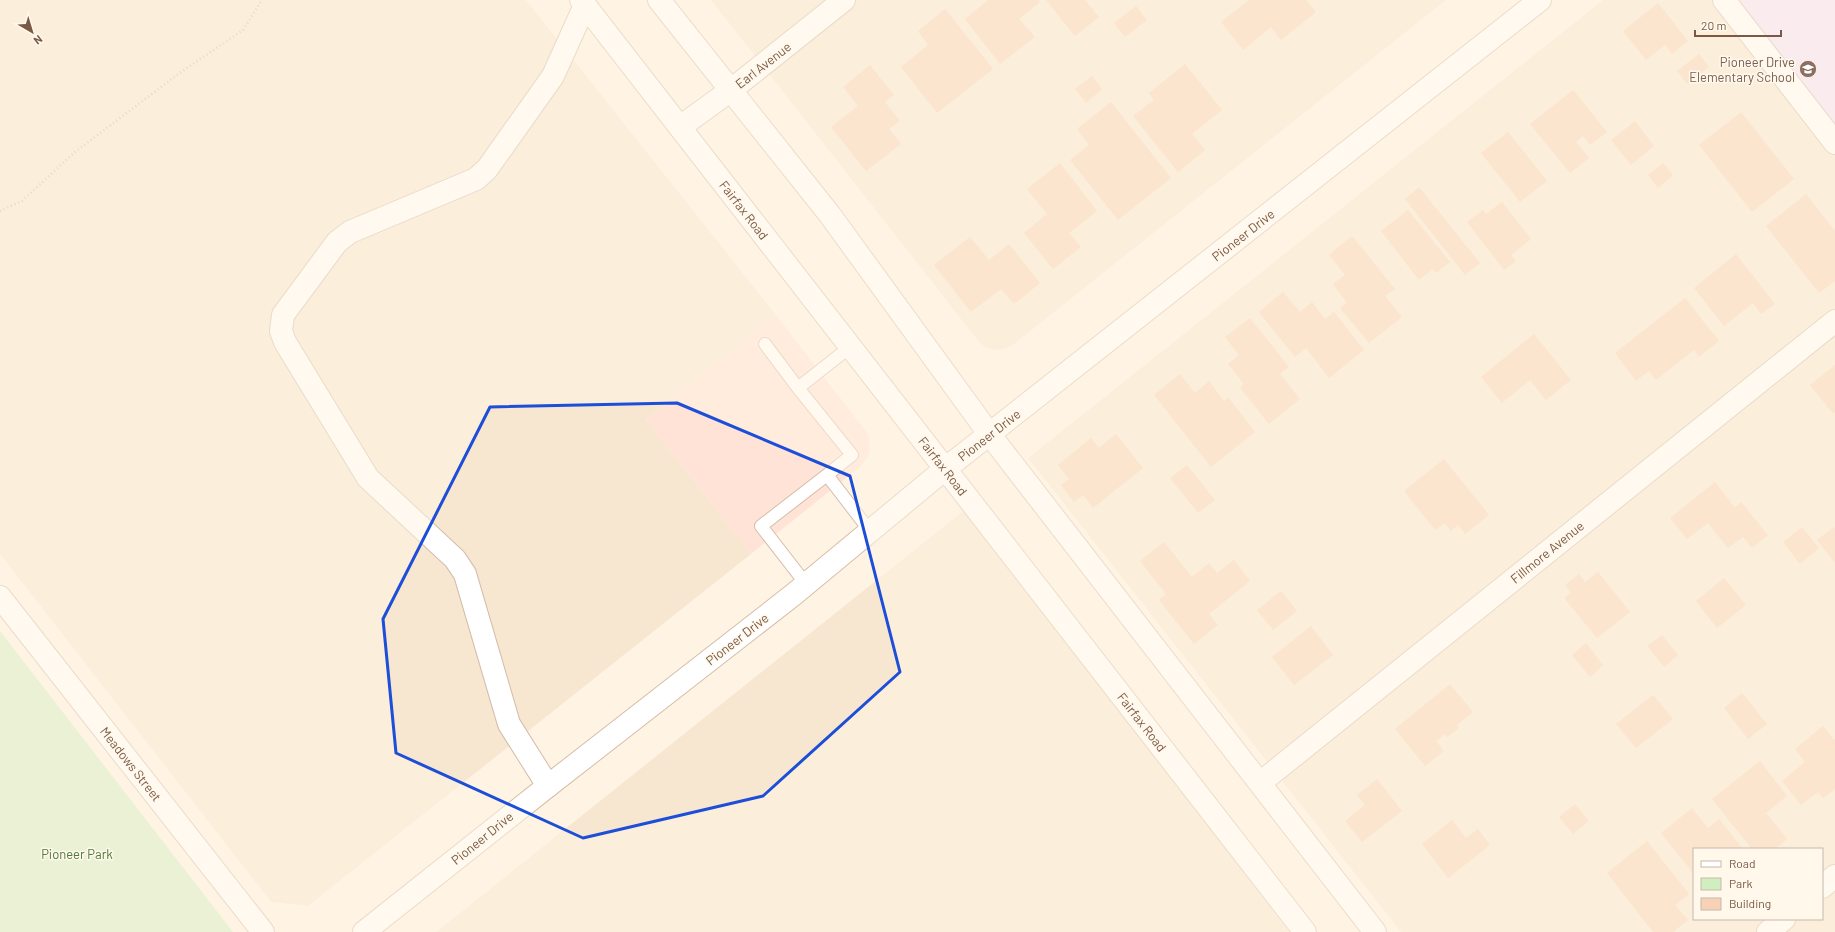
<svg xmlns="http://www.w3.org/2000/svg" width="1835" height="932" font-family="Barlow,sans-serif">
	<style>
		.residential { fill: #f7e6d0; fill-rule: evenodd }
		.commercial { fill: #ffe3d6 }
		.education { fill: #f1dffb }
		.green { fill: #d1eec0 }
		.building { fill: #f7d2b7 }
		.lines { fill: none; stroke-linecap: round; stroke-linejoin: round }
		.lane-casing { stroke: #d3bdaa; stroke-width: 14 }
		.street-casing { stroke: #d3bdaa; stroke-width: 24 }
		.secondary-casing { stroke: #d7bea8; stroke-width: 24 }
		.path { stroke: #dcb59a; stroke-width: 2.5; stroke-dasharray: 1 3; stroke-linecap: butt }
		.lane { stroke: #fff; stroke-width: 12 }
		.street { stroke: #fff; stroke-width: 22 }
		.secondary { stroke: #fff; stroke-width: 22 }
		.marked { fill: none; stroke: #1d4ed8; stroke-width: 3; stroke-linejoin: round }
		.labels { text-anchor: middle; stroke-width: 3; stroke-linejoin: round; paint-order: stroke }
		.education-label { font-size: 13px; fill: #785e54; stroke: #fff8eb; text-anchor: end }
		.street-label { font-size: 13px; fill: #795946; stroke: #fff8eb }
		.park-label { font-size: 13px; fill: #4c7a3a; stroke: #fff8eb }
	</style>
	<rect width="100%" height="100%" fill="#fff4e3"/>
	<!-- residential -->
	<path class="residential" d="M0,0h526l250,315 -130,105 105,134 -443,352 -37,-4 -271,-348z
		M711,0h735l-432,344 -9,5 -9,1 -10,-2 -7,-6z
		M1603,0h120l112,144v788h-434l-373,-474zM1694,849h128v70h-128z
		M967,508l322,424h-853z"/>
	<!-- commercial -->
	<path class="commercial" d="M776,315l89,115 4,8 1,10 -2,9 -8,10 -109,87 -105,-134z"/>
	<!-- education -->
	<path class="education" d="M1727,0h108v138z"/>
	<!-- green -->
	<path class="green" d="M0,631l233,301h-233z"/>
	<!-- building -->
	<path class="building" d="M988,0h50l2,2 -21,17 16,18 -35,27 -35,-45z
		M1046,0h39l14,17 -24,19z
		M1249,0h57l10,12 -35,28 -10,-13 -28,23 -22,-28z
		M1658,3l30,38 -16,13 -7,-9 -19,15 -23,-29z
		M1136,6l11,14 -22,17 -11,-14z
		M945,9l48,60 -56,44 -36,-46 27,-22 -10,-14z
		M1699,54l10,13 -22,17 -10,-13z
		M1185,64l37,46 -30,24 13,16 -27,22 -45,-56 21,-16 -5,-7z
		M870,65l24,30 -9,7 15,19 -11,8 12,15 -35,27 -35,-44 27,-21 -15,-19z
		M1092,76l10,13 -16,14 -11,-14z
		M1573,90l34,42 -17,13 -7,-9 -7,6 13,16 -19,15 -40,-49z
		M1111,102l60,76 -53,42 -48,-60 19,-15 -12,-16z
		M1741,112l53,67 -42,33 -53,-67z
		M1635,121l19,25 -23,19 -20,-25z
		M1508,132l39,49 -27,21 -39,-49z
		M1060,163l37,48 -28,22 12,14 -28,22 -29,-36 23,-19 -20,-25z
		M1663,163l10,12 -15,13 -10,-13z
		M1419,187l61,76 -15,12 -60,-76z
		M1806,194l29,37v50l-16,12 -53,-67z
		M1502,202l29,37 -20,16 5,6 -12,9 -37,-48 16,-12 3,4z
		M1408,210l42,52 -14,11 -3,-4 -14,11 -38,-49z
		M1352,236l43,53 -10,7 17,21 -33,26 -29,-35 7,-5 -14,-19 12,-9 -16,-20z
		M970,237l19,23 20,-16 31,39 -26,21 -13,-15 -30,23 -37,-47z
		M1736,254l39,50 -14,10 -8,-11 -29,23 -30,-38z
		M1283,292l17,20 12,-10 13,17 9,-7 30,38 -35,28 -23,-30 -11,9 -36,-45z
		M1685,298l34,43 -20,16 -5,-7 -38,30 -7,-9 -13,10 -21,-28z
		M1250,318l39,49 -9,7 20,25 -31,25 -29,-36 4,-4 -16,-20 11,-9 -14,-18z
		M1534,334l37,46 -25,20 -16,-20 -28,23 -21,-26z
		M1835,365v47l-2,2 -23,-29z
		M1180,374l15,19 14,-12 15,20 4,-4 27,35 -44,35 -57,-72z
		M1116,434l27,34 -50,40 -10,-13 -9,7 -13,-17 8,-6 -11,-14 33,-27 8,10z
		M1444,459l45,56 -24,19 -7,-9 -7,6 -6,-8 -10,7 -31,-39z
		M1187,465l28,35 -17,13 -28,-35z
		M1715,482l20,26 6,-6 27,33 -16,13 -9,-11 -15,11 -20,-25 -21,16 -17,-21z
		M1802,527l17,21 -19,16 -17,-22z
		M1834,527l1,2v34l-18,-23z
		M1164,542l28,35 17,-14 8,10 17,-13 16,21 -41,33 9,11 -24,19 -35,-44 7,-6 -26,-33z
		M1598,572l32,40 -33,26 -33,-40 7,-5 -6,-8 14,-11 6,8z
		M1724,578l22,27 -29,23 -21,-27z
		M1281,591l16,20 -24,19 -16,-20z
		M1311,626l22,29 -39,30 -22,-28z
		M1662,635l16,20 -14,12 -17,-21z
		M1586,643l17,22 -13,12 -18,-22z
		M1450,684l23,28 -16,13 2,3 -12,9 -2,-3 -9,7 8,10 -19,15 -30,-37z
		M1742,693l25,31 -19,15 -24,-31z
		M1653,695l20,24 -37,29 -20,-24z
		M1823,726l11,14 1,-1v50l-12,9 -5,-6 -17,13 -19,-24 23,-19 -10,-13z
		M1760,761l27,35 -21,17 21,26 -12,10h-23l-40,-50z
		M1377,779l25,32 -40,31 -17,-21 20,-16 -8,-10z
		M1575,804l14,17 -16,13 -14,-17z
		M1692,808l16,20 11,-9 24,30h-49v25l-33,-41z
		M1452,820l14,18 12,-9 12,16 -42,33 -26,-34z
		M1647,841l42,53 -14,11 13,15 -15,12h-20l-46,-59z"/>
	<g class="lines">
		<defs>
			<path id="lane" d="M765,344l33,44
				M827,475l25,-20 -54,-67 52,-41
				M806,584l-45,-58 66,-51 43,56"/>
			<path id="street" d="M1724,0l111,143
				M680,127l51,-37 113,-90
				M0,597l263,335
				M1260,783l575,-462
				M548,786l-39,-62 -44,-150 -10,-15 -87,-81 -83,-136 -4,-11 2,-16 54,-73 13,-10 126,-53 11,-10 66,-93 32,-71
				M1822,887l13,-11
				M1768,932l16,-13"/>
			<path id="secondary" d="M581,0l724,932
				M659,0l171,215 160,220 385,497
				M364,932l184,-146 245,-191 152,-126 595,-469"/>
		</defs>
		<!-- lane casing -->
		<use href="#lane" class="lane-casing"/>
		<!-- street casing -->
		<use href="#street" class="street-casing"/>
		<!-- secondary casing -->
		<use href="#secondary" class="secondary-casing"/>
		<!-- path -->
		<path class="path" d="M0,211l22,-10 53,-49 106,-80 62,-42 19,-30"/>
		<!-- lane -->
		<use href="#lane" class="lane"/>
		<!-- street -->
		<use href="#street" class="street"/>
		<!-- secondary -->
		<use href="#secondary" class="secondary"/>
	</g>
	<!-- marked area -->
	<path d="M0 0H1835V932H0ZM677,403l173,73 50,196 -137,124 -180,42 -187,-85 -13,-134 107,-212z" fill="#fff4e3" fill-opacity=".55" fill-rule="evenodd"/>
	<path class="marked" d="M677,403l173,73 50,196 -137,124 -180,42 -187,-85 -13,-134 107,-212z"/>
	<!-- icons -->
	<defs>
		<symbol id="school-disc" viewBox="-11 -11 22 22"><circle r="9.5" fill="#8d6e63" stroke="#fff8eb"/><path d="M0-5L7-2L0 1L-7-2ZM-4 1L0 2.5L4 1V4Q0 6-4 4Z" fill="#fff"/></symbol>
	</defs>
	<g fill-rule="evenodd">
		<use href="#school-disc" x="1798" y="59" width="20" height="20"/>
	</g>
	<g class="labels">
		<!-- education labels -->
		<g class="education-label">
			<text x="1795" y="67">Pioneer Drive<tspan x="1795" dy="15">Elementary School</tspan></text>
		</g>
		<!-- street labels -->
		<g class="street-label">
			<text transform="translate(763 65) rotate(-38)" y="5">Earl Avenue</text>
			<text transform="translate(744 210) rotate(52)" y="5">Fairfax Road</text>
			<text transform="translate(1243 235) rotate(-38)" y="5">Pioneer Drive</text>
			<text transform="translate(989 435) rotate(-38)" y="5">Pioneer Drive</text>
			<text transform="translate(943 466) rotate(52)" y="5">Fairfax Road</text>
			<text transform="translate(1547 552) rotate(-39)" y="5">Fillmore Avenue</text>
			<text transform="translate(737 639) rotate(-38)" y="5">Pioneer Drive</text>
			<text transform="translate(1142 722) rotate(52)" y="5">Fairfax Road</text>
			<text transform="translate(131 764) rotate(52)" y="5">Meadows Street</text>
			<text transform="translate(482 838) rotate(-39)" y="5">Pioneer Drive</text>
		</g>
		<!-- park labels -->
		<g class="park-label">
			<text x="77" y="859">Pioneer Park</text>
		</g>
	</g>
	<!-- legend -->
	<rect x="1693" y="848" width="130" height="72" fill="#fff8eb" stroke="#c9b8a9"/>
	<rect x="1701" y="861" width="20" height="6" fill="#ffffff" stroke="#c9b8a9"/>
	<text x="1729" y="868" font-size="12" fill="#795946">Road</text>
	<rect x="1701" y="878" width="20" height="12" fill="#d1eec0" stroke="#c9b8a9"/>
	<text x="1729" y="888" font-size="12" fill="#795946">Park</text>
	<rect x="1701" y="898" width="20" height="12" fill="#f7d2b7" stroke="#c9b8a9"/>
	<text x="1729" y="908" font-size="12" fill="#795946">Building</text>
	<!-- north arrow -->
	<g transform="translate(32 32) rotate(142)" stroke="#fff8eb" stroke-width="3" paint-order="stroke">
	<path d="M0-3L7 15L0 10L-7 15Z" fill="#795946"/>
	<text y="-6" font-size="11" font-weight="bold" text-anchor="middle" fill="#795946">N</text>
	</g>
	<!-- scale -->
	<path d="M1695 30v6h86v-6" fill="none" stroke="#795946" stroke-width="2"/>
	<text x="1701" y="30" font-size="12" fill="#795946" stroke="#fff8eb" stroke-width="3" paint-order="stroke">20 m</text>
</svg>
